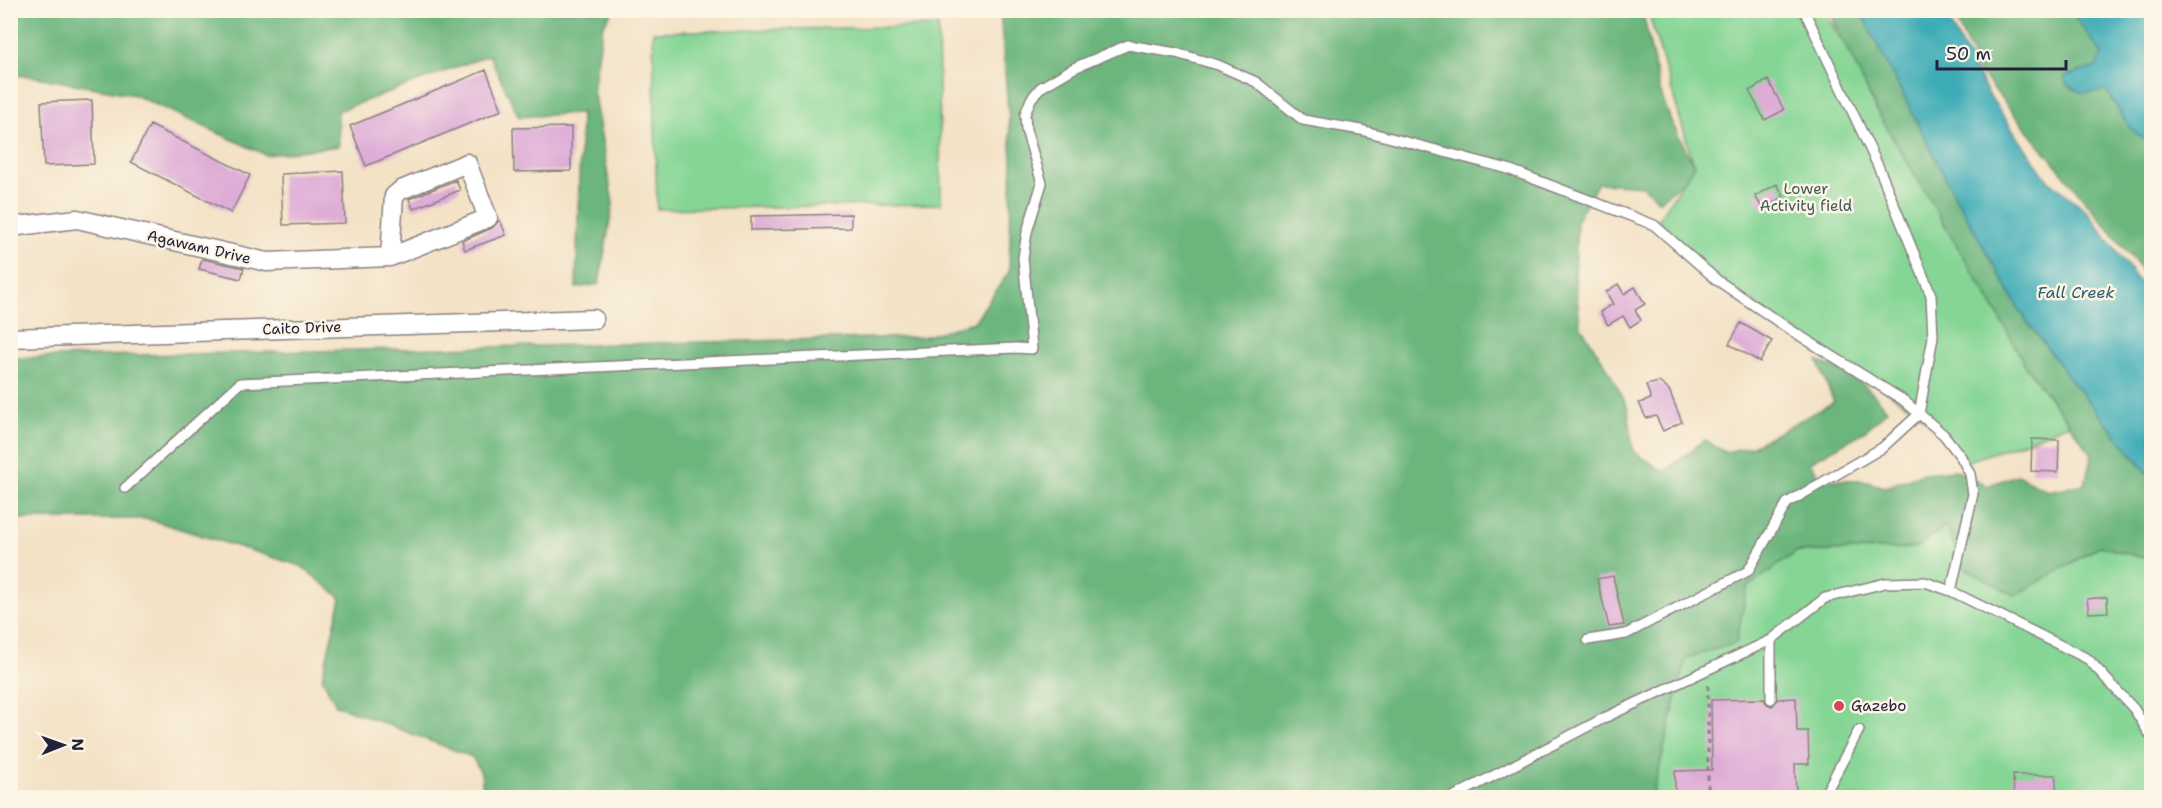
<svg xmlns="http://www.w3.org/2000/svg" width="2162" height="808" font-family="'Shantell Sans',sans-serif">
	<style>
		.green { fill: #85d595; stroke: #547c68; stroke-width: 1.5 }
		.forest { fill: #6cb67e; stroke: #476c5c; stroke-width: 1.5 }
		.water { fill: #3aabb6; stroke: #2e6678; stroke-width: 1.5 }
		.building { fill: #deacd7 }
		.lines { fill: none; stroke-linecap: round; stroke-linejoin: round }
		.lane-casing { stroke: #8a8280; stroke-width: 12 }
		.street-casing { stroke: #8a8280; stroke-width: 21 }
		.path { stroke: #8a8280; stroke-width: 3; stroke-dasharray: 4.5 4.5; stroke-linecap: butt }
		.lane { stroke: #fff; stroke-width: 9 }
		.street { stroke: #fff; stroke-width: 18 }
		.poi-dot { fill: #d1495b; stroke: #fcf5e5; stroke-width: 2 }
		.labels { text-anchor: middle; stroke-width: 5; stroke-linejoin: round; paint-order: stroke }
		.park-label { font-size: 15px; fill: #405856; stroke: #fcf5e5 }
		.street-label { font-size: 15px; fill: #22223b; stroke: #fcf5e5 }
		.poi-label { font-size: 15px; fill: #22223b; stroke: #fcf5e5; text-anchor: start }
		.water-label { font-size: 16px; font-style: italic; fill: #2c596c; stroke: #fcf5e5 }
	</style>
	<rect width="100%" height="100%" fill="#fcf5e5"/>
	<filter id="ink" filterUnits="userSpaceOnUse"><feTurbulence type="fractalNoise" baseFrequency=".0167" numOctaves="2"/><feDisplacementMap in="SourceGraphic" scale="12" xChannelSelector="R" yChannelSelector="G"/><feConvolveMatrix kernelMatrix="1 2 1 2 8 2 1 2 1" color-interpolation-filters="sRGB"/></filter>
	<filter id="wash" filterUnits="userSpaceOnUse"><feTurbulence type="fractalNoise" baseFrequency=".008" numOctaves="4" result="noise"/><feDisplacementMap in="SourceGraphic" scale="24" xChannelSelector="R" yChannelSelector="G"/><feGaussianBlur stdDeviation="1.35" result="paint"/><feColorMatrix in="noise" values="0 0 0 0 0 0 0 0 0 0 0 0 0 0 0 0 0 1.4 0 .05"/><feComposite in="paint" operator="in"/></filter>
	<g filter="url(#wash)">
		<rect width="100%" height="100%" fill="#f3e2c6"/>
		<!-- green -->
		<path class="green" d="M1648,11h175l167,259 56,70 47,74 -61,25 -63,22 -53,-50 -201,-133 -57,-58 36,-55z
			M938,26l3,178 -284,5 -4,-177z
			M1947,526l16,41 101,1 35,-22 52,14v237l-499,1 34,-140 50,-15 11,-55 49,-36 119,-4z"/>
		<!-- forest -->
		<path class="forest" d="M11,10l602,1 -10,14 -10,65 20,114 -14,80 -23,4 5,-175 -62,4 -30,-62 -151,56 1,35 -73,9 -131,-60 -104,-19 -20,-1z
			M1000,11h637l7,7 16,73 11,30 23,44 -9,15 -26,21 -16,-15 -45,-3 -21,37 -2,57 5,48 28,44 20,39 5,43 31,21 40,-32 21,12 28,-6 81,-44 -17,-41c33,12 49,21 70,49l-23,22 -54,30 11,18h39l25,7 39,-14 32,-3 31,16 30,-11 31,16 37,-7 7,-30 -67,-89 -25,-47 -122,-205 -49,-102h31l95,185 68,120 51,68 77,93v83l-52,-14 -84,50 -52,-29 -17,-41 -31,22 -119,4 -49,36 -11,55 -50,15 -34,139h-1168l-3,-24 -9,-16 -136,-52 -14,-27 19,-80 -40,-32 -153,-47h-137l-1,-161 913,-21 51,-15 35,-50 3,-114z
			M1952,11h199v275l-13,-21 -159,-194z"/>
		<!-- water -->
		<path class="water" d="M1860,11h83l46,84 57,83 40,32 65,88v179l-77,-93 -51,-68 -68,-120z
			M2071,11h80v140l-5,-10 -16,-13 -23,-37 -25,2 -16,-9 -1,-8 31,-9 6,-13z"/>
		<g id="blocks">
			<!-- building -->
			<path class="building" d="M486,70l16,40 -136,56 -16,-40z
				M1768,80l16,30 -19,10 -16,-29z
				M92,100l2,64 -50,2 -3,-64z
				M150,125l100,50 -19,38 -100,-51z
				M571,127v44l-57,1 -1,-44z
				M343,171l2,52 -62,2 -2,-51z
				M456,180l4,10 -47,19 -4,-10z
				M1777,184l7,13 -21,12 -8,-13z
				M851,214v14l-100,2v-14z
				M500,220l6,15 -41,15 -3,-9 30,-13z
				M202,259l42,9 -3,11 -42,-10z
				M1618,284l6,10 11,-7 10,17 -10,6 6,10 -11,7 -7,-11 -15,9 -8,-13 13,-8 -7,-12z
				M1741,323l31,18 -12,21 -31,-18z
				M1659,382l10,8 13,32 -19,9 -7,-15 -10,2 -7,-15 12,-4 -5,-14z
				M2032,439l27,1 -1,32 -27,-1z
				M1613,576l11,49 -15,2 -12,-48z
				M2107,597l1,15 -19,1 -2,-14z
				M1796,698l1,33h11l1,33h-14l1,34h-121v-27l37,-1 -1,-70 53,-1 3,5 5,2 6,-7z
				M2013,775h43v23h-42z"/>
		</g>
	</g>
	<g filter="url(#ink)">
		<use href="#blocks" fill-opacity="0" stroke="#8a8280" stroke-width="1.5"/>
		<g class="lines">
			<defs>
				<path id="lane" d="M125,488l115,-105 776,-35 16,1 -9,-91 4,-26 15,-49 -16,-53 -1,-16 6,-15 9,-11 34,-20 54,-23 48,8 42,12 38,17 47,38 58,10 147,39 146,56 63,55 72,49 114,71 41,35 17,22 9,17 3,20 -22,97
					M1588,640l38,-6 122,-63 39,-68 95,-55 37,-34 14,-77 -2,-42 -52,-127 -75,-158
					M1771,699v-59l54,-42 60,-15 40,-1 26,9 137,68 46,50 18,29
					M1451,798l153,-80 167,-78
					M1823,798l36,-68"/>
				<path id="street" d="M467,163l21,55 -98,39 4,-61 7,-6z
					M10,227l67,-8 190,43 123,-5
					M10,338l584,-19"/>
			</defs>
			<!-- lane casing -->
			<use href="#lane" class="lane-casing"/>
			<!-- street casing -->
			<use href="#street" class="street-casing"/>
			<!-- path -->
			<path class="path" d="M1708,798v-115"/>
			<!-- lane -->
			<use href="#lane" class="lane"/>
			<!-- street -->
			<use href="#street" class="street"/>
		</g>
	</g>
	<!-- markers -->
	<circle class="poi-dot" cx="1839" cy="706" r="6"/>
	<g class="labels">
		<!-- park labels -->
		<g class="park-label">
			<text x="1806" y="194">Lower<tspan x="1806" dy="17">Activity field</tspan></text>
		</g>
		<!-- street labels -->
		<g class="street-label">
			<text transform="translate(199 247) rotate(13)" y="5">Agawam Drive</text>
			<text transform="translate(302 328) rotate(-2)" y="5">Caito Drive</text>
		</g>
		<!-- poi labels -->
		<g class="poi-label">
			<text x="1851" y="711">Gazebo</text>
		</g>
		<!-- water labels -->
		<g class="water-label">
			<text x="2076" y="298">Fall Creek</text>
		</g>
	</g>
	<!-- margin -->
	<rect width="2162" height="808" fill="none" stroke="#fcf5e5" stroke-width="36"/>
	<!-- north arrow -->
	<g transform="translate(63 745) rotate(89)" stroke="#fcf5e5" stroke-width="4.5" paint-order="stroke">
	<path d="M0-4.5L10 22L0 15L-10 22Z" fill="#22223b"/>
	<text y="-9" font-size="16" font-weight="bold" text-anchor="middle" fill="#22223b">N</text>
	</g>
	<!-- scale -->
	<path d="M1937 60v9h129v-9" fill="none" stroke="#22223b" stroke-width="3"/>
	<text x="1946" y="60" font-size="18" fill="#22223b" stroke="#fcf5e5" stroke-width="4.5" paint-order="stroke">50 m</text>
</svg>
